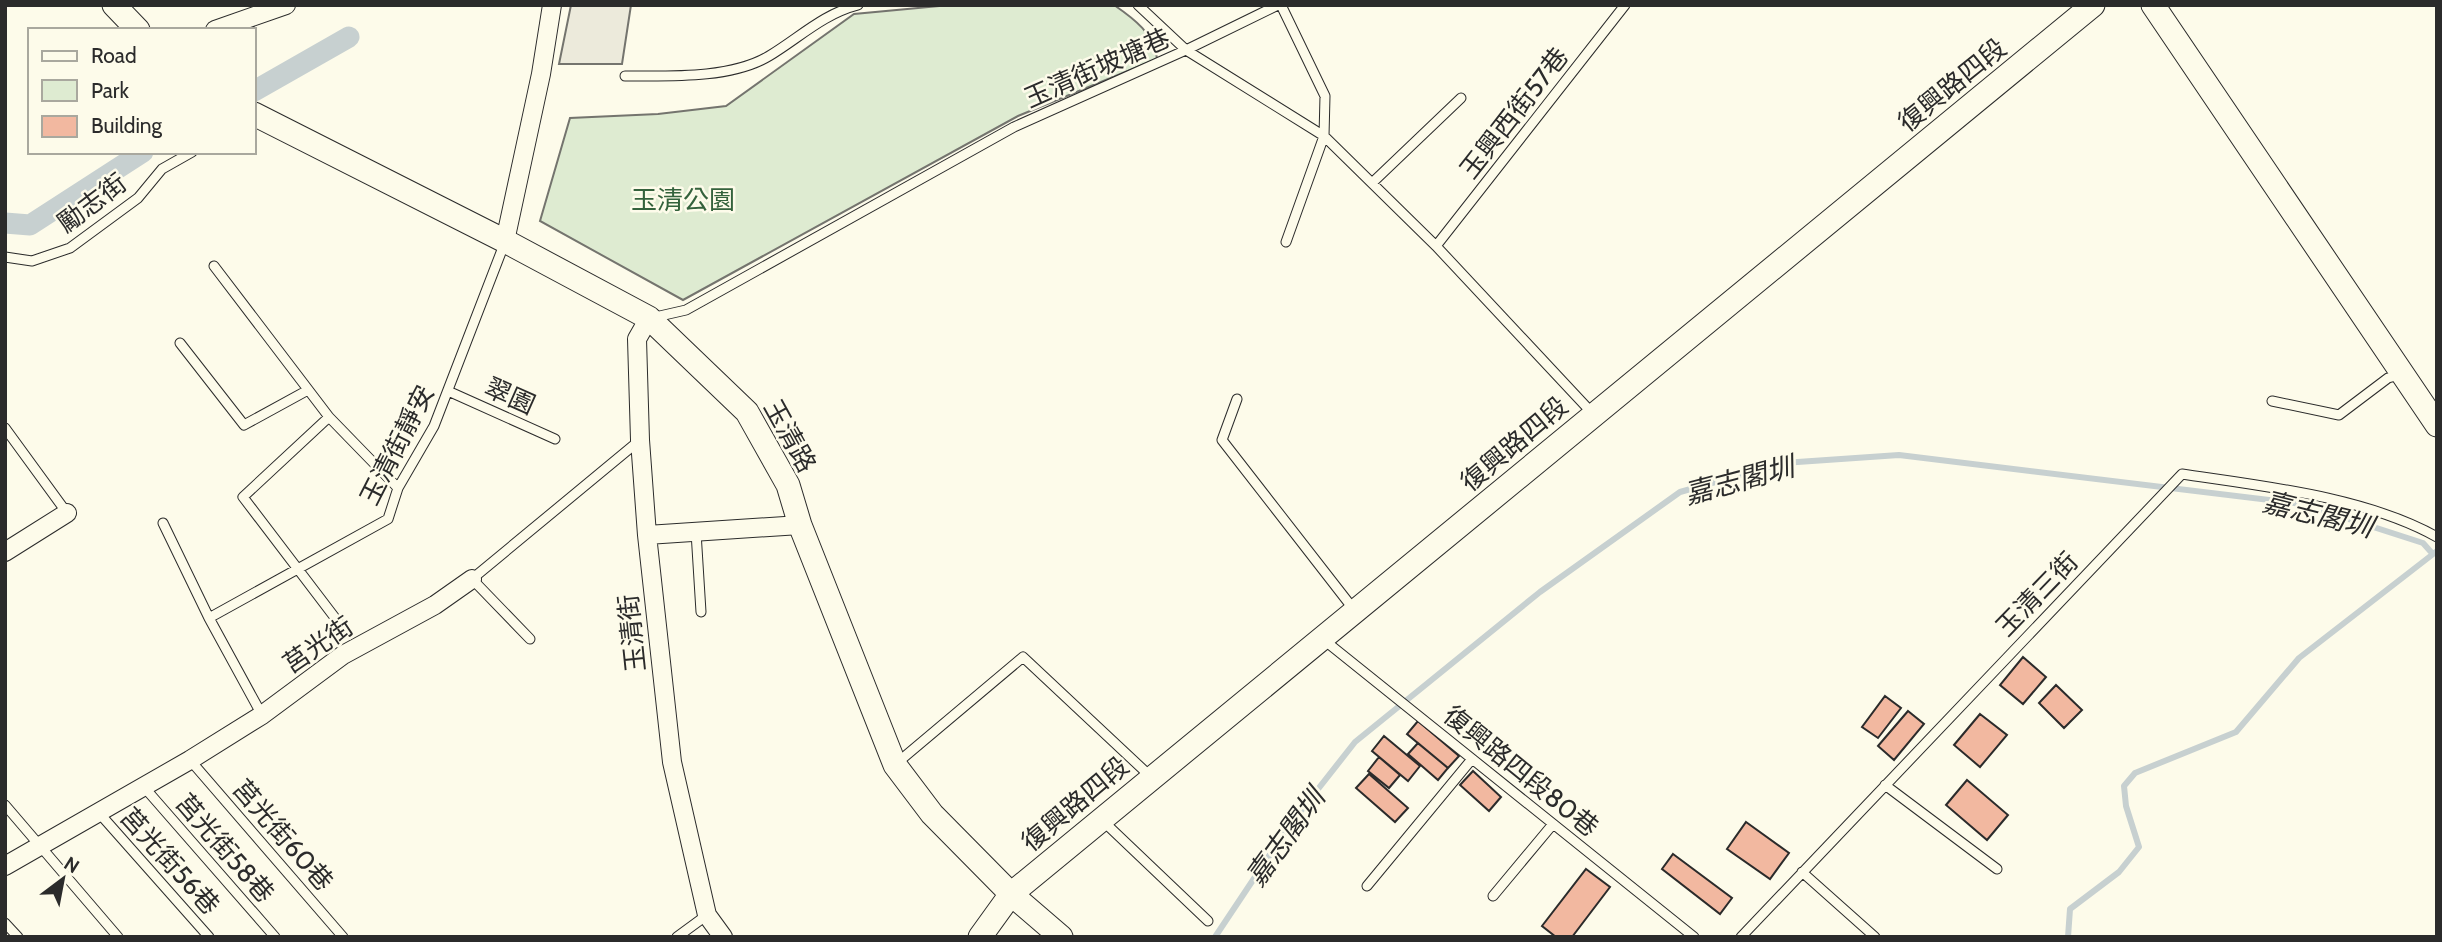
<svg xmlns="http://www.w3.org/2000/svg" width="2442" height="942" font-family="Cabin,'Noto Sans TC',sans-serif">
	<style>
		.green { fill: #deebd1; stroke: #74746e; stroke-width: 2 }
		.parking { fill: #eceadb; stroke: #74746e; stroke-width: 2 }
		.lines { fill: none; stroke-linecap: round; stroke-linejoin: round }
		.stream { stroke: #c7d0d0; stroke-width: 6 }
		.canal { stroke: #c7d0d0; stroke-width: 21 }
		.building { fill: #f2b8a0; stroke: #2b2b2b; stroke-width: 2 }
		.service-casing { stroke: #2b2b2b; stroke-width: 11 }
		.minor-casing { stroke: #2b2b2b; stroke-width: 20 }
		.tertiary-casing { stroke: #2b2b2b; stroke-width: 25 }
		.service { stroke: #fdfbea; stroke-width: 9 }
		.minor { stroke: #fdfbea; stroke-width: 18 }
		.tertiary { stroke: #fdfbea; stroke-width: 23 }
		.labels { text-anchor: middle; stroke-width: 5; stroke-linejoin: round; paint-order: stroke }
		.street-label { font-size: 26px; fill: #2b2b2b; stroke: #fdfbea }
		.park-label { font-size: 26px; fill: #34623c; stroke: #fdfbea }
		.water-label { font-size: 28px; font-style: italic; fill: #2b2b2b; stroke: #fdfbea }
	</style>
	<rect width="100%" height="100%" fill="#fdfbea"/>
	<!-- green -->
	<path class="green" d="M950,5h164c19,13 42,30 43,54l-139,57 -335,184 -143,-79 30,-103 88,-4 68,-8 128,-92z"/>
	<!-- parking -->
	<path class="parking" d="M571,5h60l-9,59h-63z"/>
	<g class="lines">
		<!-- stream -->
		<path class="stream" d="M1215,937l74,-111 66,-84 185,-150 140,-100 103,-29 116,-8 403,49 121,39 8,9
			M2068,937l2,-28 49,-37 20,-25 -13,-41 -2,-20 11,-13 101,-41 63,-74 138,-107"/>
		<!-- canal -->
		<path class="canal" d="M254,91l95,-54
			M5,223l25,2 113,-73"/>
	</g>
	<!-- building -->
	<path class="building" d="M2023,657l23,20 -23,27 -23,-19z
		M2056,685l26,25 -18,18 -25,-25z
		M1885,696l16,12 -23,30 -16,-11z
		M1908,711l16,13 -30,36 -16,-14z
		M1980,714l27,21 -27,32 -26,-22z
		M1418,721l41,35 -11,12 -41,-34z
		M1384,736l36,30 -12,15 -36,-30z
		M1418,743l30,25 -10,12 -30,-26z
		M1379,757l21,18 -11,13 -21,-17z
		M1473,771l28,26 -12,14 -29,-26z
		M1369,774l39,34 -13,14 -39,-34z
		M1967,780l41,35 -21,25 -41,-35z
		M1746,822l43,31 -19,26 -43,-30z
		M1673,854l59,44 -12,16 -58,-45z
		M1586,869l24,18 -38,50h-16l-14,-11z"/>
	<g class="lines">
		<defs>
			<path id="service" d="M1138,5l48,45 92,-45
				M1281,5l44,91 -1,40 -38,106
				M625,76c43,0 106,3 144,-20 30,-18 54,-42 89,-51
				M1372,183l89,-85
				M1436,246l189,-241
				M5,257l27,4 38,-13 68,-50 24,-29 30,-17
				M214,266l115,151 69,71
				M651,318l35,-8 328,-183 172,-77 138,86 112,110 158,169
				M180,343l64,82 64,-35
				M448,391l107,48
				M1237,399l-15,41 133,171
				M2272,401l67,14 49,-37 12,-3
				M329,417l-86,80 99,130
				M5,428l62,85
				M163,523l46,95 53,97
				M696,532l5,80
				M209,618l179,-99 10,-31 36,-62 71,-184
				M530,639l-58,-60 168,-139
				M1324,640l370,297
				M190,760l153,177
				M897,763l126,-106 127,119
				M1885,785l112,84
				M144,787l131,150
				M5,805l113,132
				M100,814l109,123
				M1103,821l105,100
				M1802,872l73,65
				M1367,886l105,-127
				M1493,896l60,-72
				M5,923l13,14
				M677,937l30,-22
				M1741,937l441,-463c81,12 184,23 255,63"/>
			<path id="minor" d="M215,30l71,-25
				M505,241l36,-167 11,-69
				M649,318l-12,21 3,101 7,95 25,227 35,153 16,22
				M647,535l153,-10
				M5,552l62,-39
				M5,866l185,-106 72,-45 81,-60 92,-50 37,-26"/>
			<path id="tertiary" d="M114,5l24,25
				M2153,5l284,420
				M254,114l251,127 144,77 98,94 41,73 12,40 95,240 37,49 79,80 50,43
				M980,937l31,-43 1082,-889"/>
		</defs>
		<!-- service casing -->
		<use href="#service" class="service-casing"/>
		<!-- minor casing -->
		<use href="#minor" class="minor-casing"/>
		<!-- tertiary casing -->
		<use href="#tertiary" class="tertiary-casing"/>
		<!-- service -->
		<use href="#service" class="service"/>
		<!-- minor -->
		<use href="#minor" class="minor"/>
		<!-- tertiary -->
		<use href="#tertiary" class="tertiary"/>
	</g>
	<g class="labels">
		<!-- street labels -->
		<g class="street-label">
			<text transform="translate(1097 68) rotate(-24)" y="9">玉清街坡塘巷</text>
			<text transform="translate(1952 85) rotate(-39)" y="9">復興路四段</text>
			<text transform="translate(1514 113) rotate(-52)" y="9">玉興西街57巷</text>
			<text transform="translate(92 203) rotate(-37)" y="9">勵志街</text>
			<text transform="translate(510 396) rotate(24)" y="9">翠園</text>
			<text transform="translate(790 436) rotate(61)" y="9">玉清路</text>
			<text transform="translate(1514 444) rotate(-40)" y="9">復興路四段</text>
			<text transform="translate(397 445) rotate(-63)" y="9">玉清街靜安</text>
			<text transform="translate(2037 594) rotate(-46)" y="9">玉清三街</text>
			<text transform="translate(632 633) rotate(-96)" y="9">玉清街</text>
			<text transform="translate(318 645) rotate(-34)" y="9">莒光街</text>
			<text transform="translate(1521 771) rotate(39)" y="9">復興路四段80巷</text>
			<text transform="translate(1075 804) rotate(-40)" y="9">復興路四段</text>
			<text transform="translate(283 835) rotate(49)" y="9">莒光街60巷</text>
			<text transform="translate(225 848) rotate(49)" y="9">莒光街58巷</text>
			<text transform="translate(170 861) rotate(48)" y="9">莒光街56巷</text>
		</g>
		<!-- park labels -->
		<g class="park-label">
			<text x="683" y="209">玉清公園</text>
		</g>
		<!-- water labels -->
		<g class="water-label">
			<text transform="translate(1739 480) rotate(-15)" y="10">嘉志閣圳</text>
			<text transform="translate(2318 514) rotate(14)" y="10">嘉志閣圳</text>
			<text transform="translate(1285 837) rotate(-54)" y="10">嘉志閣圳</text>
		</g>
	</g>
	<!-- border -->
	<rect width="2442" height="942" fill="none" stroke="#2b2b2b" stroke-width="14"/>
	<!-- legend -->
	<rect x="28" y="28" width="228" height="126" fill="#fdfbea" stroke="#a9a89e" stroke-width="2"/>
	<rect x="42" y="51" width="35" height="10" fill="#fdfbea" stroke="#a9a89e" stroke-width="2"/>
	<text x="91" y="63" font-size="21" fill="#2b2b2b">Road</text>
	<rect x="42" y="80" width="35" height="21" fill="#deebd1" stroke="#a9a89e" stroke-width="2"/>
	<text x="91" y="98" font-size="21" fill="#2b2b2b">Park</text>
	<rect x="42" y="116" width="35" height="21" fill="#f2b8a0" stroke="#a9a89e" stroke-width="2"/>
	<text x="91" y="133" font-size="21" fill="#2b2b2b">Building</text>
	<!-- north arrow -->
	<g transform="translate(63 879) rotate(32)" stroke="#fdfbea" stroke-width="5" paint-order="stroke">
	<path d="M0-5L12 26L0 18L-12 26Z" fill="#2b2b2b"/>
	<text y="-10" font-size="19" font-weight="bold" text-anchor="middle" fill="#2b2b2b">N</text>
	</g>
</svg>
